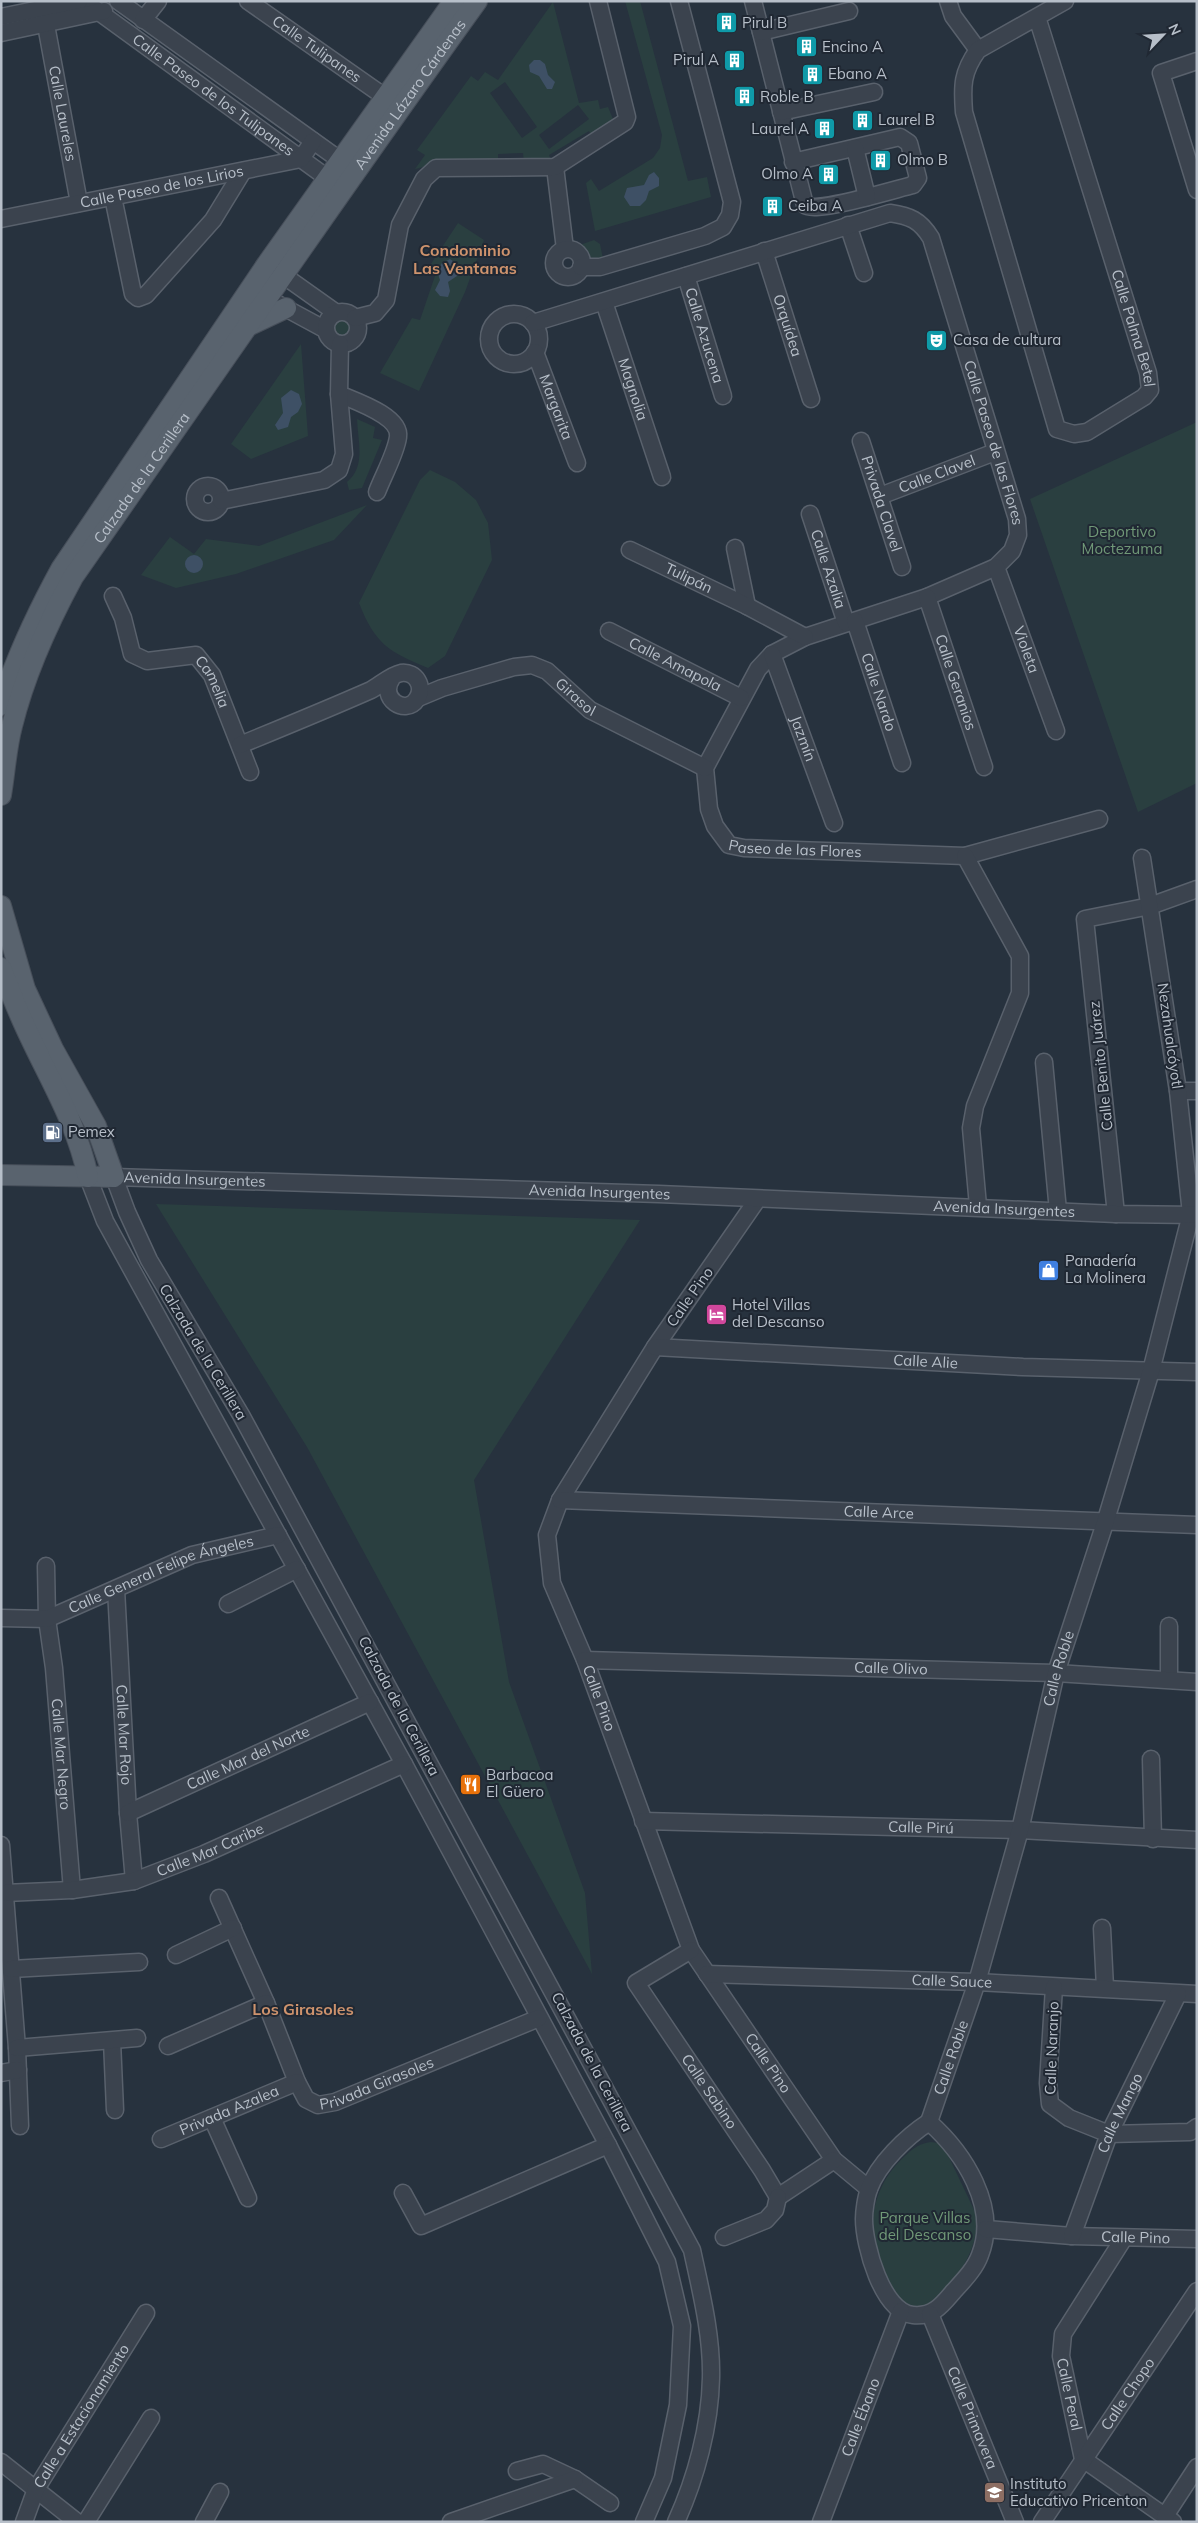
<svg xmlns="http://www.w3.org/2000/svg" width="1198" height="2523" font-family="Mulish,sans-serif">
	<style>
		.green { fill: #2a3f40; fill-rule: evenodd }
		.water { fill: #3e5065 }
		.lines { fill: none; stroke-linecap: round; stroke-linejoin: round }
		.minor-casing { stroke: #59616c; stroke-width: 19 }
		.major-casing { stroke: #474f5a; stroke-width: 22 }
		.minor { stroke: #3b434e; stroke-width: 16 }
		.major { stroke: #59636e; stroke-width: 20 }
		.labels { text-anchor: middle; stroke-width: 4; stroke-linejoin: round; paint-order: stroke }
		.poi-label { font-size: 15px; fill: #b7bfc9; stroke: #202833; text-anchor: start }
		.street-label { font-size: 15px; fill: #b7bfc9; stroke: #202833 }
		.park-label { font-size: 15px; fill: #709877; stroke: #202833 }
		.neighbourhood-label { font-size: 16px; font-weight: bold; fill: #ce936d; stroke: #202833 }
	</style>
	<rect width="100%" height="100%" fill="#27323e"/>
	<!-- green -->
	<path class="green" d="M625,1h15l48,180 19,-4 4,20 -116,34 -9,-48 5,-4 8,12 54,-33 7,-10 2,-13z
		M553,2l26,101 19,-3 2,9 8,-2 7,17 -22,14 -4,-7 -40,24 3,8h-28l-1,-10 -25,1v10l-70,2 -13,3 10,-14 -8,-5 54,-74 7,5 7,-9 13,8zM505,82l32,45 -15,11 -32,-45zM578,105l11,14 -40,30 -10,-14z
		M458,223l26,17 -19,52 -46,99 -39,-18 32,-55 8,2 16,-47 -9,-3z
		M594,240l6,4 3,15 -17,3 -9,-16z
		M330 329a12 12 0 1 1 24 0a12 12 0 1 1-24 0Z
		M301,344l7,92 -57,23 -20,-15z
		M357,419l18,8 -2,11 9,2 -20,48 -13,2 -2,-8c19,-16 11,-40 10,-63z
		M1197,422v361l-59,29 -108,-313z
		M430,470l25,12 21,18 12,23 4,37 -47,96 -17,12c-39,-16 -53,-24 -69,-65l61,-123z
		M367,505l-33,35 -98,34 -60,14 -35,-13 29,-38 24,17 12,-15 53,7z
		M156,1204l484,16 -166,260 35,202 76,211 7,81 -285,-527z
		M931,2142l7,1 8,8 31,65c2,34 -21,61 -38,88l-30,5c-7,-7 -19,-16 -24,-25 -19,-41 -18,-89 14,-122 10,-10 17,-18 32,-20z"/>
	<!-- water -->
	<path class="water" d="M534,60h6l5,4 3,11 7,7 -3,7h-5l-8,-13 -9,-4 -1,-7z
		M654,172l5,6v8l-10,5 -3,9 -6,6h-10l-6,-9 3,-9 17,-3 5,-10z
		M450,259l10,7v8l-12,8 2,9 -2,6 -8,-1 -5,-6 5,-10 -3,-9 5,-8z
		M291,390l8,4 3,10 -4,8 -7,5 -3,10 -10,3 -3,-5 8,-12 -2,-15z
		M185 564a9 9 0 1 1 18 0a9 9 0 1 1-18 0Z"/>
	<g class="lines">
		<defs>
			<g id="minor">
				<path id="s1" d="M84,1l253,184"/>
				<path d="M118,1l233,167"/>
				<path id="s2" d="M248,1l137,96"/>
				<path d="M753,1l52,204c10,9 91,-16 108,-20l5,-7 -9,-35 -9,-6 -107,25"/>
				<path d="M948,1l5,15 25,34"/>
				<path d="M1,17l78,-16"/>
				<path id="s3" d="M1037,17l111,356 2,17 -6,7 -57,35 -13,2 -17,-5 -93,-317c-2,-26 -2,-40 14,-62l87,-49"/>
				<path d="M143,20l15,-19"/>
				<path id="s4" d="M46,25l33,178"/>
				<path d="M761,32l88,-21"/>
				<path d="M1,33l103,-22"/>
				<path d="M1197,61l-36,12 36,117"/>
				<path d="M781,112l93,-20"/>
				<path d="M855,148l12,49"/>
				<path d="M555,167l10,82"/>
				<path d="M113,197l20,97 5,4 8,-3 67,-75 30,-49"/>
				<path id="s5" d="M1,219l300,-60 12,-18"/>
				<path d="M848,225l16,48"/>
				<circle cx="568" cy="263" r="14"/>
				<path id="s6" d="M764,251l47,148"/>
				<path d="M581,267h19l105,-31 18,-9 7,-12 2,-13 -53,-201"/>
				<path d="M273,268l62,44"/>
				<path id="s7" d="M686,276l37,120"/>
				<path id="s8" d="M604,302l58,175"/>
				<path d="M276,303l50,27"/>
				<circle cx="342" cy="328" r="16"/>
				<circle cx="514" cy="339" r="25"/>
				<path d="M355,318l20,-5 11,-13 14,-75 24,-46 12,-11 119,-1 70,-45 2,-5 -29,-116"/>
				<path id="s9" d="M533,323l357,-110c20,3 30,7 41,25l86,281 1,16 -6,16 -16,16 -69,30 -122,40 -33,17 -14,15 -53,99 4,41 6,17 14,19 15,3 221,8 134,-37"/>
				<path id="s10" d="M535,352l42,111"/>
				<path d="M339,394c16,7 62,22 59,43 -2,16 -15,39 -21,55"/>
				<path id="s11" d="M861,441l41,126"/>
				<circle cx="208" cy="499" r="13"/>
				<path id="s12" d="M880,496l115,-44"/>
				<path d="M221,501l103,-21 15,-10 5,-16 -5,-60 1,-50"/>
				<path id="s13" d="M810,514l36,109"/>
				<path d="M735,548l12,58"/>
				<path id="s14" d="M630,550l117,56 58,31"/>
				<path id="s15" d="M996,567l60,164"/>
				<path id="s16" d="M113,596l10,22 9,36 15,7 49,-6 16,20 38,97"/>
				<path id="s17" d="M927,597l57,170"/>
				<path id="s18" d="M855,621l47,142"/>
				<path id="s19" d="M609,631l132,67"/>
				<path id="s20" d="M772,654l62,169"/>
				<path id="s21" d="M418,698l24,-10 72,-21 18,-2 15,6 43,39 115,58"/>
				<path d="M240,745c44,-18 88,-36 131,-55 9,-5 20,-15 30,-17 15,-2 24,14 16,26 -11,17 -39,0 -25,-21"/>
				<path d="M965,856l55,100v37l-45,113 -4,22 7,78"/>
				<path d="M1044,1062l14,149"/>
				<path d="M1178,1091h19"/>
				<path d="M88,1177l17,44 299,543 204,381 59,117 15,64 -4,79 -15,73 -19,44"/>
				<path id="s22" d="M757,1200l-102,147 -95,153 -13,35 5,48 33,77 106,290 143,210 35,29"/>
				<path d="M1116,1214l-31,-295 65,-13 47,-17"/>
				<path id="s23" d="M655,1347l368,20 174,5"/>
				<path id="s24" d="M560,1500l637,25"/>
				<path id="s25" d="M46,1566l1,53 7,49 18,222"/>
				<path id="s26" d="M116,1589l12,224 6,68"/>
				<path d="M228,1604l69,-35"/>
				<path id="s27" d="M1,1618l46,1 145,-64 86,-20"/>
				<path d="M1169,1626v53"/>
				<path id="s28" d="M585,1660l471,13 141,9"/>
				<path d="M1151,1759l2,80"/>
				<path id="s29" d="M128,1813l242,-111"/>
				<path id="s30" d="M643,1821l377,9 177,10"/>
				<path d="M1,1845l16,203 3,78"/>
				<path id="s31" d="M5,1893l67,-3 62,-9 70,-27 200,-90"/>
				<path id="s32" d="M219,1898l47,105 31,79 9,17 12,6 17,-3 204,-84"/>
				<path d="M1102,1928l3,60"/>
				<path id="s33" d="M691,1950l-55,33 126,187 16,27"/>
				<path d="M176,1955l57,-27"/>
				<path d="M11,1969l128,-7"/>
				<path id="s34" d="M707,1974l270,8 220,12"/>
				<path d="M1054,1987l-6,96 2,21 19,14 40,16 81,-2 7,-5"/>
				<path d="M112,2041l3,69"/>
				<path d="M168,2046l98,-43"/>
				<path d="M17,2048l120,-10"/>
				<path d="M1,2073l17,-3"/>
				<path d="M212,2118l36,80"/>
				<path id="s35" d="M929,2122l48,-140 43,-152 36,-157 49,-150 46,-152 40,-157 -13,-123 -36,-233"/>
				<path d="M929,2122c35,31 70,85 51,133 -5,14 -17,26 -27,37 -11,13 -20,25 -40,23 -31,-3 -49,-70 -49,-96 0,-8 2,-22 5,-30 9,-25 37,-52 60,-67z"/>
				<path id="s36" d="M161,2139l136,-57"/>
				<path d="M403,2193l18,33 187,-81"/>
				<path d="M778,2197l56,-37"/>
				<path id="s37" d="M986,2229l86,7 125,3"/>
				<path id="s38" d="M1072,2236l37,-102 69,-140"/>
				<path d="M724,2237l42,-17 9,-10 3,-13"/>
				<path id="s39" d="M1124,2238l-61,96 -2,22 22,103 90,63"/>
				<path id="s40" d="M930,2314l85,208"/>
				<path d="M1,2462l76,60"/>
				<path d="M517,2471l26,-7 32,15 35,24"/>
				<path d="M1165,2516l32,-49"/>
				<path id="s41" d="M24,2522l12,-33 110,-176"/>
				<path d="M86,2522l65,-104"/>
				<path d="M204,2522l16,-30"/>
				<path d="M451,2522l124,-43"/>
				<path id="s42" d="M676,2522c20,-44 34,-96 35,-144 1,-43 -10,-86 -19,-128l-451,-835 -92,-155 -22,-48 -13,-35 545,17 457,20 81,1"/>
				<path id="s43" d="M821,2522l80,-211"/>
				<path id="s44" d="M1042,2522l155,-231"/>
			</g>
			<g id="major">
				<path d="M250,325l36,-17"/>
				<path d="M1,705c15,-48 36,-92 60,-136l206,-305 187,-263"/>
				<path id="s45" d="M1,795c4,-23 5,-47 11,-69 13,-53 35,-101 61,-149 134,-192 267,-386 404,-576"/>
				<path d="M1,906l24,83 28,60 43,77 18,51 -113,-2"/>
				<path d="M1,968c6,15 12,31 19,47 23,54 56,103 68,162"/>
			</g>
		</defs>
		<!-- minor casing -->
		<use href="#minor" class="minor-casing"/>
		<!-- major casing -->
		<use href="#major" class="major-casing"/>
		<!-- minor -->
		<use href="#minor" class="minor"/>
		<!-- major -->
		<use href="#major" class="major"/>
	</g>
	<!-- icons -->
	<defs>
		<symbol id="building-square" viewBox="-11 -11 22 22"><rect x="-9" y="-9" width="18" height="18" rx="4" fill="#0f9aa8" stroke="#202833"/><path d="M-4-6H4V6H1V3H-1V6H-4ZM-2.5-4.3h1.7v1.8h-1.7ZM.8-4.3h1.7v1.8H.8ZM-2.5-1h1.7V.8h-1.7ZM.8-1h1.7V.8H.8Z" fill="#fff"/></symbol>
		<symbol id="theatre-square" viewBox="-11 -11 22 22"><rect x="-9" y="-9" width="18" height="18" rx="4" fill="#0f9aa8" stroke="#202833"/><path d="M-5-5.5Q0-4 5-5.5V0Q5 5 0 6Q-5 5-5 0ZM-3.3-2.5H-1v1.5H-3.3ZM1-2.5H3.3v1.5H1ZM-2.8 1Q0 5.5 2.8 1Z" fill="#fff"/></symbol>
		<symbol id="fuel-square" viewBox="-11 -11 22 22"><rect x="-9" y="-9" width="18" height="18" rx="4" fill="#5c6f8a" stroke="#202833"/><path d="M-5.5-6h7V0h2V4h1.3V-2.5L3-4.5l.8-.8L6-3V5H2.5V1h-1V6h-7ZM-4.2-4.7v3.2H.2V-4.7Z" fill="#fff"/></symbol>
		<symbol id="shop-square" viewBox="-11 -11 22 22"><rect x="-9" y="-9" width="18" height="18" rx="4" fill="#3f7fe0" stroke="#202833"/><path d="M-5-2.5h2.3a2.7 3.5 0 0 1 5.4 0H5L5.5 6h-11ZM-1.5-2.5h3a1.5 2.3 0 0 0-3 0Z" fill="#fff"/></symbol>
		<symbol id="hotel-square" viewBox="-11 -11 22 22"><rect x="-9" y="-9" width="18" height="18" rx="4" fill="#d1479c" stroke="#202833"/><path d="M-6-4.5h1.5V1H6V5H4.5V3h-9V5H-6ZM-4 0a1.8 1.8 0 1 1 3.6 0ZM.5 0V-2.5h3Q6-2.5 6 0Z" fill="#fff"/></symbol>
		<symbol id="restaurant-square" viewBox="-11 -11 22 22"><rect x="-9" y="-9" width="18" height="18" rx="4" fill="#e8710a" stroke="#202833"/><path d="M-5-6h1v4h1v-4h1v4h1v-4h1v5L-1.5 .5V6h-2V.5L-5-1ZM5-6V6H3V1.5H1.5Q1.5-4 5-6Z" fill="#fff"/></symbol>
		<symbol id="school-square" viewBox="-11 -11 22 22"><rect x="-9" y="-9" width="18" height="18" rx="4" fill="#8d6e63" stroke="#202833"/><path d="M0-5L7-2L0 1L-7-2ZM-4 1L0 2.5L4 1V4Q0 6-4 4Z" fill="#fff"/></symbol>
	</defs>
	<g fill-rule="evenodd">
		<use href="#building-square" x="714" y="10" width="25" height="25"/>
		<use href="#building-square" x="794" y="34" width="25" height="25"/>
		<use href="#building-square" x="722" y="48" width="25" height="25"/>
		<use href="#building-square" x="800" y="62" width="25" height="25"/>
		<use href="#building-square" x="732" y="84" width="25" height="25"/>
		<use href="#building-square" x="850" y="108" width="25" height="25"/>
		<use href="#building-square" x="812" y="116" width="25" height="25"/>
		<use href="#building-square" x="868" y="148" width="25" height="25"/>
		<use href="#building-square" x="816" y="162" width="25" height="25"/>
		<use href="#building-square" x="760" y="194" width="25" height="25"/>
		<use href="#theatre-square" x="924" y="328" width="25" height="25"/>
		<use href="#fuel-square" x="40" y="1120" width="25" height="25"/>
		<use href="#shop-square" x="1036" y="1258" width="25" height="25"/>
		<use href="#hotel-square" x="704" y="1302" width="25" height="25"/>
		<use href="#restaurant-square" x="458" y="1772" width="25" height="25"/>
		<use href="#school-square" x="982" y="2480" width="25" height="25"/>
	</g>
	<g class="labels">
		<!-- poi labels -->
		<g class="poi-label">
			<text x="742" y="28">Pirul B</text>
			<text x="822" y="52">Encino A</text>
			<text x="719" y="65" text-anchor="end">Pirul A</text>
			<text x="828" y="79">Ebano A</text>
			<text x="760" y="102">Roble B</text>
			<text x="878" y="125">Laurel B</text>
			<text x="809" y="134" text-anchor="end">Laurel A</text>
			<text x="897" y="165">Olmo B</text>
			<text x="813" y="179" text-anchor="end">Olmo A</text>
			<text x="788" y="211">Ceiba A</text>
			<text x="953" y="345">Casa de cultura</text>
			<text x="68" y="1137">Pemex</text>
			<text x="1065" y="1266">Panadería<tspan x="1065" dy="17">La Molinera</tspan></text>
			<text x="732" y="1310">Hotel Villas<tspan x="732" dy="17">del Descanso</tspan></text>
			<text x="486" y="1780">Barbacoa<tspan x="486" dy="17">El Güero</tspan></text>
			<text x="1010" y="2489">Instituto<tspan x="1010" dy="17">Educativo Pricenton</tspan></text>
		</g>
		<!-- street labels -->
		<g class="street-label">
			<text dy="5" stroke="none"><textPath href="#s2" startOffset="84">Calle Tulipanes</textPath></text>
			<text dy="5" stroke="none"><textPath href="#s1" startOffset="160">Calle Paseo de los Tulipanes</textPath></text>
			<text dy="5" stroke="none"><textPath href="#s45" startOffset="820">Avenida Lázaro Cárdenas</textPath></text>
			<text dy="5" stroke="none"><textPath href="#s4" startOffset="90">Calle Laureles</textPath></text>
			<text dy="5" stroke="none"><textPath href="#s5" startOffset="164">Calle Paseo de los Lirios</textPath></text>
			<text dy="5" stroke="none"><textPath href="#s6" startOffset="78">Orquídea</textPath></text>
			<text dy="5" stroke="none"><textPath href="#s3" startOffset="326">Calle Palma Betel</textPath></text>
			<text dy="5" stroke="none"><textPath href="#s7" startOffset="62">Calle Azucena</textPath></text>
			<text dy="5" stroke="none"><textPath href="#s8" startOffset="92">Magnolia</textPath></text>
			<text dy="5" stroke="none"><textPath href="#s10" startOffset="59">Margarita</textPath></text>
			<text dy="5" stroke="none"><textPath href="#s9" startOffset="638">Calle Paseo de las Flores</textPath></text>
			<text dy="5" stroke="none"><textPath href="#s12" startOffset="61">Calle Clavel</textPath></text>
			<text dy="5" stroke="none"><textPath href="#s45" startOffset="352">Calzada de la Cerillera</textPath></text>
			<text dy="5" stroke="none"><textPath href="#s11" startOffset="66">Privada Clavel</textPath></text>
			<text dy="5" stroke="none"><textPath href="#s13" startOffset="58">Calle Azalia</textPath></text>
			<text dy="5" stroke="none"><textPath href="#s14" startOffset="65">Tulipán</textPath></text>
			<text dy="5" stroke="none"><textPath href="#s15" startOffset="88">Violeta</textPath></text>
			<text dy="5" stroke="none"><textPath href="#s19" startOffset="74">Calle Amapola</textPath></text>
			<text dy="5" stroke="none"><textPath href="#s17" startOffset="90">Calle Geranios</textPath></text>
			<text dy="5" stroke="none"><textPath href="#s16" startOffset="159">Camelia</textPath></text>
			<text dy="5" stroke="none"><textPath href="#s18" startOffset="75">Calle Nardo</textPath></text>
			<text dy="5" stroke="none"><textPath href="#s21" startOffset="174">Girasol</textPath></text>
			<text dy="5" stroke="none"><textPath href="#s20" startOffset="90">Jazmín</textPath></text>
			<text dy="5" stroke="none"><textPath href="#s9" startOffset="1296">Paseo de las Flores</textPath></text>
			<text transform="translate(1170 1036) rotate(82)" y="5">Nezahualcóyotl</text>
			<text transform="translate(1101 1066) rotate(-96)" y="5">Calle Benito Juárez</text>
			<text dy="5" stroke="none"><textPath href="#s42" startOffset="1579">Avenida Insurgentes</textPath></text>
			<text dy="5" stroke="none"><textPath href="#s42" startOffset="1984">Avenida Insurgentes</textPath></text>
			<text dy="5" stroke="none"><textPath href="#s42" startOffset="2389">Avenida Insurgentes</textPath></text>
			<text transform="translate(690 1297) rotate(-55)" y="5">Calle Pino</text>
			<text transform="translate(203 1352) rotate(59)" y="5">Calzada de la Cerillera</text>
			<text dy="5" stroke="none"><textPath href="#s23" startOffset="271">Calle Alie</textPath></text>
			<text dy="5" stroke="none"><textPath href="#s24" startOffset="319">Calle Arce</textPath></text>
			<text dy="5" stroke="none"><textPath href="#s27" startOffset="169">Calle General Felipe Ángeles</textPath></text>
			<text dy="5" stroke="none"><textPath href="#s28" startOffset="306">Calle Olivo</textPath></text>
			<text dy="5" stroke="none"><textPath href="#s35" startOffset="472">Calle Roble</textPath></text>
			<text dy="5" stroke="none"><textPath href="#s22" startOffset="569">Calle Pino</textPath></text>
			<text transform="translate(399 1706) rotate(62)" y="5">Calzada de la Cerillera</text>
			<text dy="5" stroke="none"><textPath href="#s26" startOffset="146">Calle Mar Rojo</textPath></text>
			<text dy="5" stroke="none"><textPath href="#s25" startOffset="189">Calle Mar Negro</textPath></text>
			<text dy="5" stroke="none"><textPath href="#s29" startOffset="132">Calle Mar del Norte</textPath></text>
			<text dy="5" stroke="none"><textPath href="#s30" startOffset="278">Calle Pirú</textPath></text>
			<text dy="5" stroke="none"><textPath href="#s31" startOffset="212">Calle Mar Caribe</textPath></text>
			<text dy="5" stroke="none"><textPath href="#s34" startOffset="245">Calle Sauce</textPath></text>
			<text transform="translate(1052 2048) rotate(-88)" y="5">Calle Naranjo</text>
			<text dy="5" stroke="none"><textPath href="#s35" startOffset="68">Calle Roble</textPath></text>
			<text transform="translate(592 2062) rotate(62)" y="5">Calzada de la Cerillera</text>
			<text dy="5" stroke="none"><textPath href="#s22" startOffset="974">Calle Pino</textPath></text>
			<text dy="5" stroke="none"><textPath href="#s32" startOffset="295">Privada Girasoles</textPath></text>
			<text dy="5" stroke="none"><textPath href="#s33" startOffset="195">Calle Sabino</textPath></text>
			<text dy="5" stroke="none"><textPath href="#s36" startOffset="74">Privada Azalea</textPath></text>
			<text dy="5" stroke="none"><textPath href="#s38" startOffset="132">Calle Mango</textPath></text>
			<text dy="5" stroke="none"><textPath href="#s37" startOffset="150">Calle Pino</textPath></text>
			<text dy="5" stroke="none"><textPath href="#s44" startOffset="154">Calle Chopo</textPath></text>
			<text dy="5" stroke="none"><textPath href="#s39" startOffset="175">Calle Peral</textPath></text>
			<text dy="5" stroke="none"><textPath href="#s41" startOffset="121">Calle a Estacionamiento</textPath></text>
			<text dy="5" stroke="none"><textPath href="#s43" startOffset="112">Calle Ébano</textPath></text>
			<text dy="5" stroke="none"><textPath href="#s40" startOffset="112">Calle Primavera</textPath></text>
		</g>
		<!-- park labels -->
		<g class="park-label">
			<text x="1122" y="537">Deportivo<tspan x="1122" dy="17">Moctezuma</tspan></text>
			<text x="925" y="2223">Parque Villas<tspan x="925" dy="17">del Descanso</tspan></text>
		</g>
		<!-- neighbourhood labels -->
		<g class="neighbourhood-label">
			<text x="465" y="256">Condominio<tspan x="465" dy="18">Las Ventanas</tspan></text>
			<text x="303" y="2015">Los Girasoles</text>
		</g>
	</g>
	<!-- border -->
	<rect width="1198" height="2523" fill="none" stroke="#b7bfc9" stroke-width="5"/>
	<!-- north arrow -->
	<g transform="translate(1163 35) rotate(65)" stroke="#202833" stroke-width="4" paint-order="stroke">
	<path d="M0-4L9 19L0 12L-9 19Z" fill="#b7bfc9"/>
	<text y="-8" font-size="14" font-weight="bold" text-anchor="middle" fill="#b7bfc9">N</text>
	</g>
</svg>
